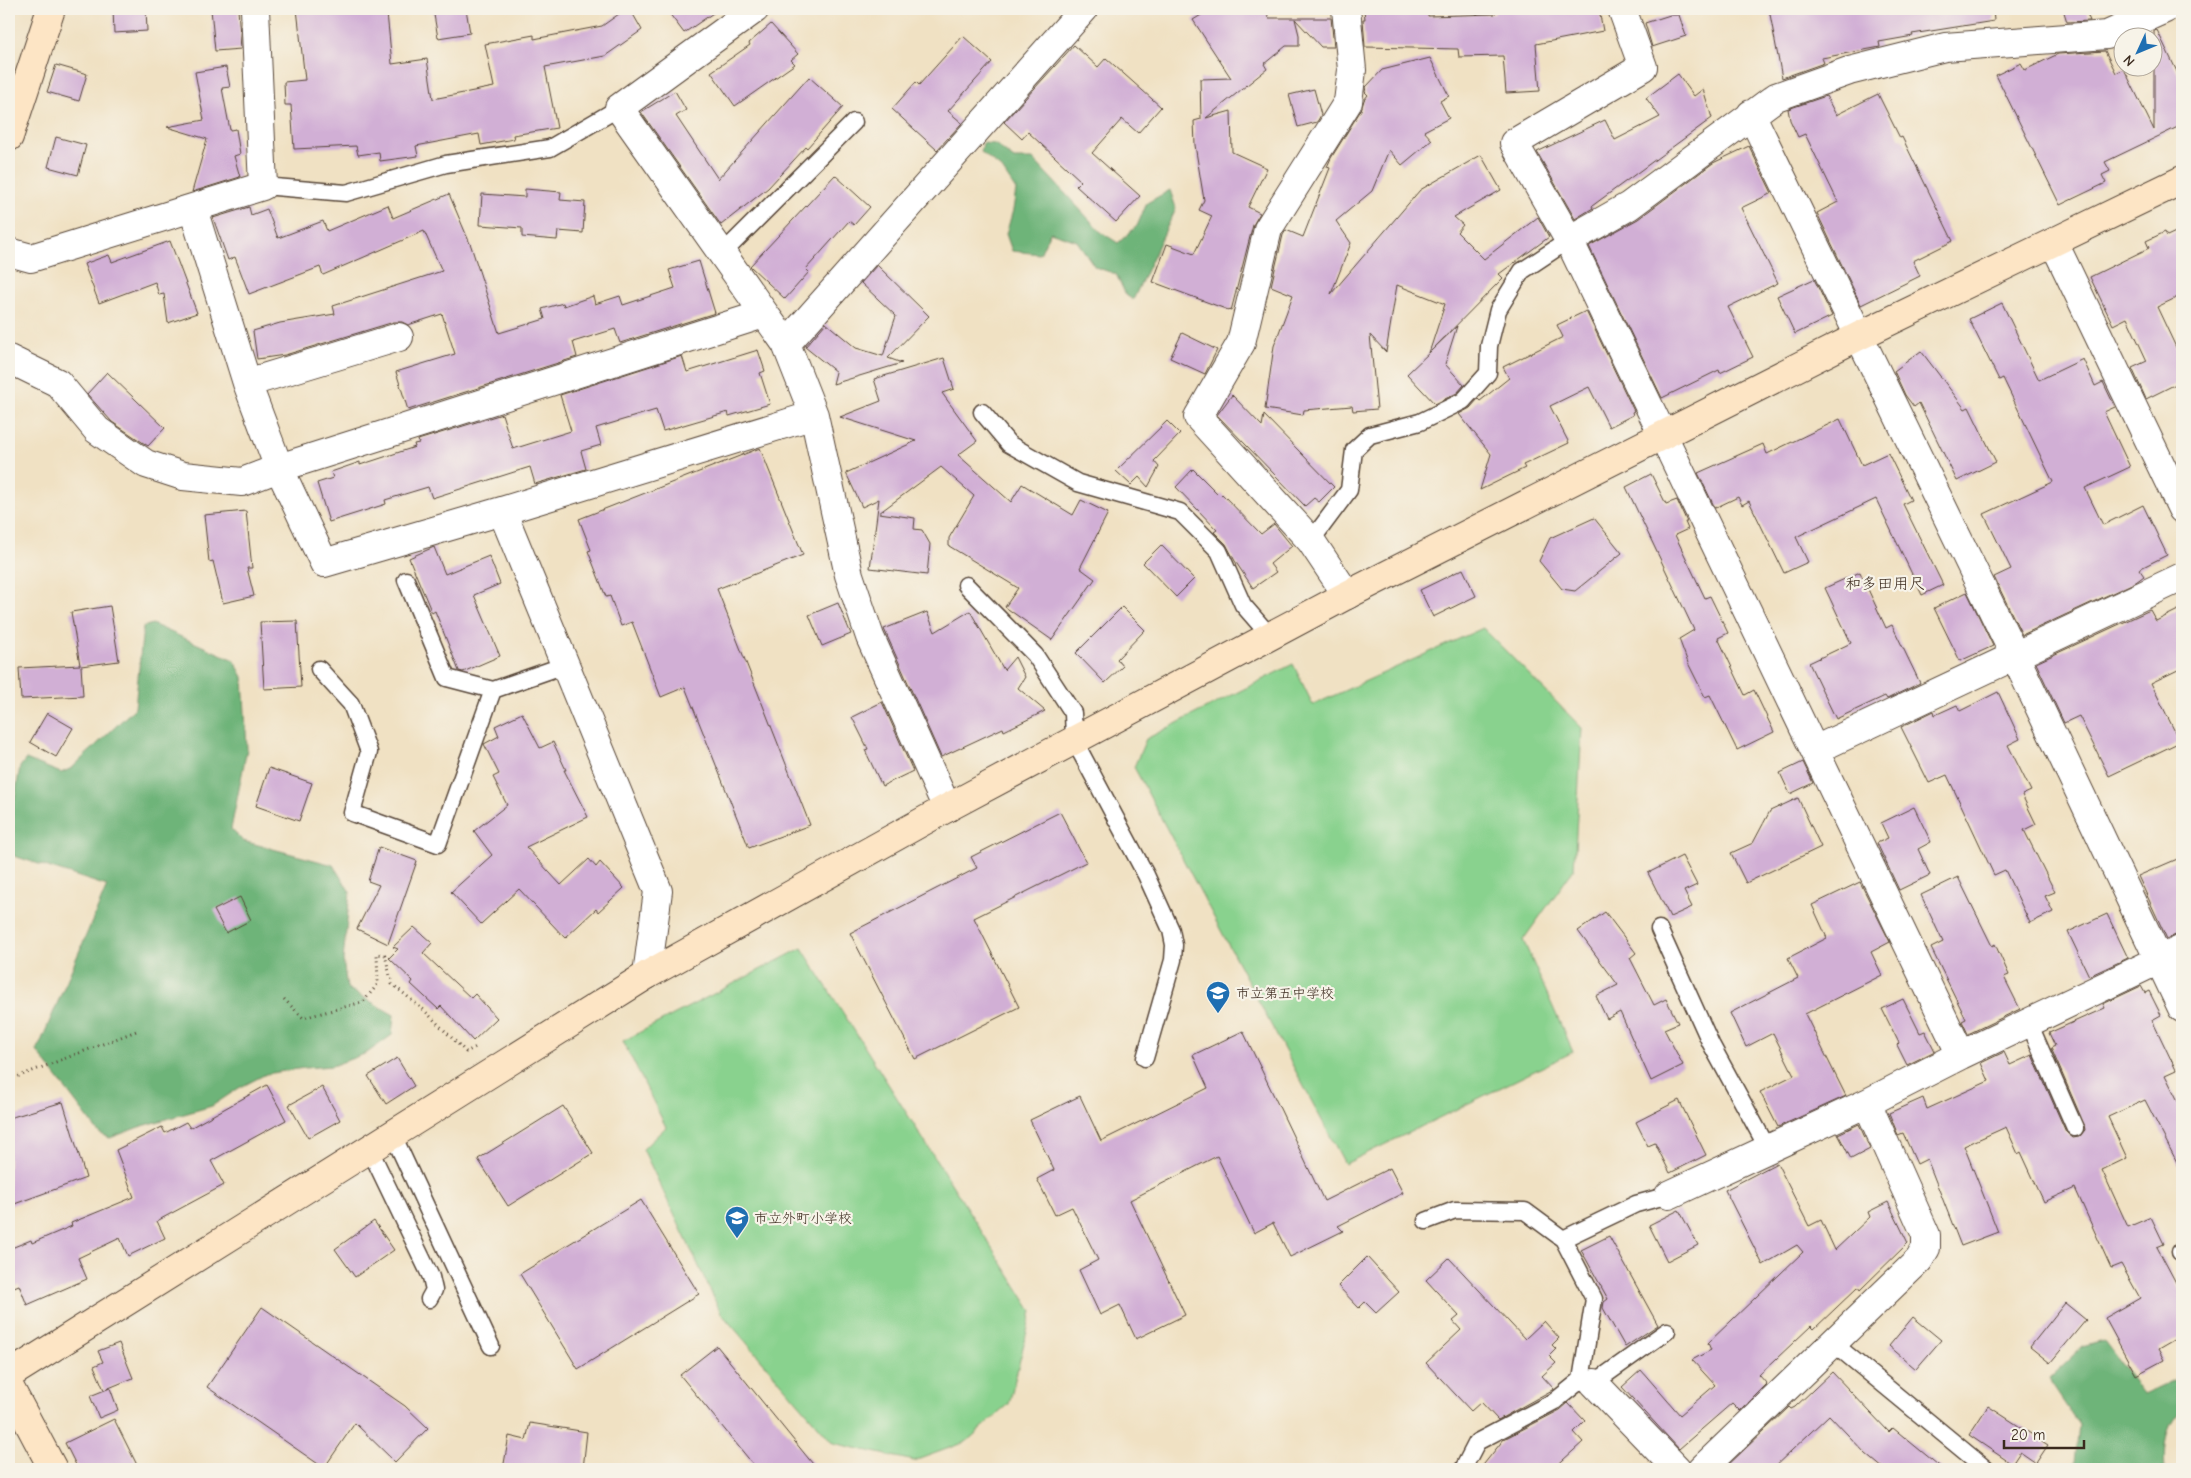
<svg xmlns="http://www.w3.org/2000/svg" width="2191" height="1478" font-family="'Comic Neue','Klee One',sans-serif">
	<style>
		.green { fill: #89d28e; stroke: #627e56 }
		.forest { fill: #6eb479; stroke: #546f4c }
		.building { fill: #d1afd5 }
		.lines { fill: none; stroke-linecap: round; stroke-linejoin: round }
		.lane-casing { stroke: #564537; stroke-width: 19 }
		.street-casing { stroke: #564537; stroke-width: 30 }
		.secondary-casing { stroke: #564537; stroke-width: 30 }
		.path { stroke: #564537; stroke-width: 3; stroke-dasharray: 1 4; stroke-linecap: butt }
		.lane { stroke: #fff; stroke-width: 16 }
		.street { stroke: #fff; stroke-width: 28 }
		.secondary { stroke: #fde5c5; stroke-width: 28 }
		.labels { text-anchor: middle; stroke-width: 4.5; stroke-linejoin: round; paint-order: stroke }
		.poi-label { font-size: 14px; fill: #3b2a1e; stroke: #f7f3e8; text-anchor: start }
		.quarter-label { font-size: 16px; fill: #3b2a1e; stroke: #f7f3e8 }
	</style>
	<rect width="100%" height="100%" fill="#f7f3e8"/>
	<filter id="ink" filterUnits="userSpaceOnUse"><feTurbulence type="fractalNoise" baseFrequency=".02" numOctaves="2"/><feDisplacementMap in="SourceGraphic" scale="10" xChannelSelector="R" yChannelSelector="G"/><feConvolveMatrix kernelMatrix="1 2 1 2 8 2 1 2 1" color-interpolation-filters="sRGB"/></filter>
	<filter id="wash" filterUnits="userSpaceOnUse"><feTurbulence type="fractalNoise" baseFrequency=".0096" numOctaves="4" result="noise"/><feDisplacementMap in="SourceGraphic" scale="20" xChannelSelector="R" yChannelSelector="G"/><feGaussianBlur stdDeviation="1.12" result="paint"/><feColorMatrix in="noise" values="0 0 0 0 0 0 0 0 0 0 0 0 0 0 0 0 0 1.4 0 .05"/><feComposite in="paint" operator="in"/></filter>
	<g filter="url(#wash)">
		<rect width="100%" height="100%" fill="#f0e1c3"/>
		<!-- green -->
		<path class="green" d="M1483,628l99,100 -8,141 -51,71 50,112 -228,112 -211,-397 12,-28 147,-75 20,41z
			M802,948l230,363 -23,93 -43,38 -52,19 -81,-18 -112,-130 -78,-164 23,-22 -43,-86z"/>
		<!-- forest -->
		<path class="forest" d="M983,143l12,1 19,15h19l68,73 17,11 19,-17 10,-23 23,-13 6,18 -43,92 -7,-5 -10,-21 -21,-7 -18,-26 -27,-9 -10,22 -28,-3 -6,-17 7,-24 3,-20 -14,-21 -21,-17z
			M152,624l82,36 9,17 4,72 -16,80 12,12 90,24 17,27 -7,68 4,28 47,27 -2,20 -25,18 -35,13 -28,2 -38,6 -27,14 -27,18 -73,21 -29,11 -11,-5 -62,-82 70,-165 -93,-30 -5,-4v-20l11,-65 6,-8 35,14 11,-5 63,-60 8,-81z
			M2104,1341l40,53 38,-18v34c-17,15 -19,38 -17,59h-99l9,-7 4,-37 -31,-46 34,-32z"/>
		<g id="blocks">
			<!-- building -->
			<path class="building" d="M113,9h33l1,22 -33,2z
				M211,9h27l3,40 -26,2z
				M297,9h87v4h3l5,51 35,-5 6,40 61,-12 -9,-43 49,-9v4l68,-13 24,-17h4l12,21 -37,26 -60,11 12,61 -44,7 1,4 -33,6 -2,-11 -63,12 2,10 -38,5 -1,-9 -21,3 -2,-9 -62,3 -3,-44h-6l-1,-23 21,-2z
				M433,9h33l4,24 -32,5z
				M666,9h53l-35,24z
				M1211,9h54l4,9h62l3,29h-13l-26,-28 4,16v11h-13l-22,18 3,5 -61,49 25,-7 1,41 35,16 -19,39 12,6 -7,12 -22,86 -78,-29 14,-38 27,10 18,-38 -13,-6 5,-10 -9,-55 -1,-24 7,-2 -1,-40 31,-1 -38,-58z
				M1428,9v7l67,-2 -1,-5h105l4,22 -67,13 4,47 -34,2 -3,-37 -44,1 -1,-8 -93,-2 -2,-28h2l-1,-9z
				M1769,9h224l1,12 -82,13 1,2 -34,6 1,5 -58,11 2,5 -42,15z
				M2063,9h22l5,12 -23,1z
				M1670,15h9l7,21 -34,11 -7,-24z
				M771,24l27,30 -7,6 4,4 -60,42 -24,-34 39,-27 -1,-2z
				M2157,30l25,52v43l-77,37 5,9 -8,4 4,8 -46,22 -64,-130 25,-12 4,7 33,-16 47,-3 11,22 8,-4 30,61v-99z
				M963,36l29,26 -44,49 14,12 -25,27 -45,-41 24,-27 3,3z
				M1074,45l24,22 8,-9 55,49 -23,26 -16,-14 -30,34 48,43 -24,26 -40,-36 5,-5 -53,-49 -6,7 -18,-17z
				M1430,58l19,38 -9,5 9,17 -25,13 8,9 -30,25 -13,-15 -17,41 -36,30 15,22 -20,51 89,-104 61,-35 20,35 -47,27 9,8 -6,7 27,27 54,-42 11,20 -50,37 4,4 -74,75 16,-49 -48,-19 -11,67 -16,-17 7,74 -24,2 -1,-5 -48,4 -1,5 -38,-6 9,-63 19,-51 -22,-9 12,-51 3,-5 17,7 27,-69 -3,-1 4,-9 30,-48 3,-10 4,-5 -3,-3 1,-5 16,-17z
				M56,65l31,9 -8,27 -32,-9z
				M226,67l4,20 -8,1 8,42 6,-1 4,25 -6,2 6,21 -48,15 15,-53 -40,-12 37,-7 -9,-48z
				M1678,74l16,22 9,-7 9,29 -120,88 1,2 -18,11 -38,-67 68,-32 10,20 45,-23 -14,-19z
				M809,77l34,30 -36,41 -1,-1 -38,41 -47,37 -80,-113 34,-21 11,19 -10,6 42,63z
				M1314,89l7,26 -4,7 -19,5 -9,-32z
				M1878,94l22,44 2,-1 51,104 -40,20 7,15 -59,29 -44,-92 21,-11 -33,-68 -7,3 -8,-17 -2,-11 38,-13 10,19z
				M56,137l30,8 -8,30 -30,-8z
				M1749,146l23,47 -31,15 37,75 -50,24 25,50 -33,16 -1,-3 -57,28 -73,-152 49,-27 75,-56z
				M835,175l35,32 -16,18 -5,-4 -43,48 3,3 -24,27 -35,-33z
				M525,189l36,3 -1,8 25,2 -2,31 -25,-2 -1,9 -35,-3v-9l-42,-3 2,-31 43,3z
				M449,194l22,52 28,87 46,-14 -3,-10 21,-6 1,3 29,-10 2,8 25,-8 3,9 52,-17 -6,-18 30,-9 16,52 -95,30 -5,-14 -42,13 4,15 -169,53 -12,-38 59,-18 -13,-40 -34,11 -6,-3h-8l-109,33 -28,4 -4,-28 27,-8 55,-9 -2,-8 109,-35 -18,-40 -101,44 -3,-8 -71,27 -14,-37 -7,3 -15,-42 36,-11 2,8 16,-6 11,29 45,-17 4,10 61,-26 5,13z
				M2182,229v66l-25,12 25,53v21l-36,18 -14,-31 15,-7 -20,-43 -14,7 -23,-48 59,-29 -3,-7 19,-9 2,4z
				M170,241l27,72 -29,10 -4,-29 -5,1 -4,-13 -56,21 -15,-39 25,-9 3,7z
				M877,265l52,51 -41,42 14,5 -69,21 3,-12 -31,-25 21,-24 30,25 27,8 13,-40 -35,-33z
				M1814,279l18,37 -37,18 -18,-38z
				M2002,303l37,77 44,-21 12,27 8,-4 12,25 -11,5 26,55 -45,21 18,37 40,-20 24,50 -28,14 5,7 -8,6 -114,53 -28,-58 17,-8 -27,-55 69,-32 -50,-104 -4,2 -30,-61z
				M1586,311l48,100 -2,1 1,3 -24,12 -20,-40 -39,19 19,37 -46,22 2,3 -45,22 11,-36 -32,-40 11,-6 8,-9 2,2 29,-23 -6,-11 60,-30 -6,-12z
				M1457,326l-12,38 19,21 -7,8 -22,11 -28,-30z
				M1182,333l35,17 -12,24 -35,-16z
				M758,350l7,21 -5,2 10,31 -41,12 -1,-4 -65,19 -7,-21 -60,18 5,17 -20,6 5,18 -51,15 -5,-17 -98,31 -4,-11 -43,13 1,4 -57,18 -12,-39 16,-5 -2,-6 29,-10v3l55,-18 -1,-3 5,-1 -1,-3 84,-26 11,35 58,-18 -11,-36 122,-39 5,16z
				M1921,351l44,58 4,-2 27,55 -39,19 -38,-78 -5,4 -9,-12 -11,-24z
				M944,358l10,31 -12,4 35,48 -19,14 53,47 11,-18 51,31 8,-15 27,13 -28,55 15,11 -43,61 -47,-33 13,-19 -69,-42v-8l25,-42 -33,-29 -62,46 36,5 -1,11 8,1 8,14 -3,31 -57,-7 9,-69 -17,8 -16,-34 70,-32 -76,-24 41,-16 -7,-22z
				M107,372l58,56 -17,18 -36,-24 -25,-28z
				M1232,395l30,31 2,-11 70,72 -15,15 -5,-4 -9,8 -88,-91z
				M1840,419l22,46 26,-12 23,47 -8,4 40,81 -21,10 -46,-96 -80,38 12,25 -24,11 -35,-72 -7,4 -4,-8 -23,11 -17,-35 65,-29 4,10z
				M1167,421l13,13 -26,27 5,6 -11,20 -9,-10 -8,8 -15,-14z
				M760,448l43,107 -86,34 93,236 -61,23 -64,-161 -24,10 -29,-75 -11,4 -11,-30 -4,1 -18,-46 3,-1 -12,-31z
				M1193,469l27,27 2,-2 39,40 13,-10 18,22 -22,18 6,8 -23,16 -18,-27 -9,-17 -12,-12 3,-2 -41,-43z
				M1651,474l15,30 11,-4 10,22h-2l3,7 -13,6 30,63 5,-2 18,37 -10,5 27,57 9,-5 20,42 -37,18 -27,-55 -5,2 -17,-34 -9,-24 15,-9 -68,-143z
				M246,511l6,57h-5l7,28 -31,7 -10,-42 -4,1 -5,-47z
				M1594,518l28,35 -47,38 -13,-2 -23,-28 11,-23z
				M1161,545l33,34 -18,18 -33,-34z
				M434,547l11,27 44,-18 11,28 -26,11 26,61 -37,16 -4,-1 -24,-60 -3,2 -23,-55z
				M1463,569l13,27 -43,21 -13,-27z
				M1860,572l26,56 6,-3 28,58 -33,16 -2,-3 -49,23 -27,-56 42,-20 -26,-55z
				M1967,592l26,54 -33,15 -26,-53z
				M838,603l13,31 -29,12 -13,-31z
				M110,606l9,55 -38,5 2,30 -62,3 -2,-31 61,-3 -9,-53z
				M1122,607l23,23 -28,29 6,7 -18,17 -29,-30z
				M2182,608v60l-31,15 29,59 -71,34 -30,-60 -15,7 -28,-60 114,-53 6,11z
				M970,611l34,59 11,-13 10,20 -7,11 27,23 -41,20 -1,-3 -62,29 -57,-128 43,-17 8,20z
				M297,621l4,66 -37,2 -4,-67z
				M1998,692l22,47 -12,6 23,46 -9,4 14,29 -12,6 31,62 -10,4 8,16 -23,11 -25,-53 -11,5 -47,-100 -18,8 -28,-56 33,-16 1,4 22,-10 3,6z
				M882,702l31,69 -31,15 -17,-36 3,-1 -16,-32z
				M47,713l26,15 -17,29 -26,-15z
				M522,713l18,35 13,-6 13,28h-2l24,47 -62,30 35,38 28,-26 7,8 4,-5 24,26 -26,24 -2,-3 -31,29 -46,-49 -38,35 -30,-32 41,-37 -18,-24 33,-26 -14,-28 6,-3 -15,-30 15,-8 -4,-10z
				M1803,762l10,21 -23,11 -10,-21z
				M269,768l43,15 -13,38 -43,-15z
				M1798,798l23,49 -75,36 -15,-30 22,-10 17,-32z
				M1914,807l17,35 -13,7 12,26 -31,15 -22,-47 11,-5 -7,-15z
				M1060,812l26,50 -112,56 45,89 -104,52 -65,-126 127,-65 -6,-11z
				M379,847l38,14 -29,83 -31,-15 22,-44 -11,-4z
				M1682,856l15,29 -13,6 8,16 -22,10 -22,-44z
				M2182,857v75l-15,7 -29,-63z
				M1958,877l34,69 3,-2 14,31 -5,2 16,32 -52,25 -6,-13 4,-2 -35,-71 12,-6 -22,-47z
				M1860,882l30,60 -19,10 11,23 -77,39 41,82 -68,31 -18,-35 34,-17 -21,-42 -27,14 -16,-34 68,-35 -10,-20 39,-20 -15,-33z
				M240,897l11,23 -25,13 -12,-23z
				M1605,912l31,41 -6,5 24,47 12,-6 12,24 -14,6 19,36 -32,16 -31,-69 -13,7 -11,-23 22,-11 -40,-54z
				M2107,914l21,44 -39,18 -21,-44z
				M414,927l18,16 -9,10 48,45 4,-4 22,24 -24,23 -32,-35 -3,3 -27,-25 2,-3 -24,-23 9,-9 -5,-2z
				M2141,986l4,7 4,-2 12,24 -9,5 24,50 -11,5 17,34v63l-37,-72 -37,17 19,41 -25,12 26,57 23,-10 13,27 -7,3 25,47v41l-24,14 6,11 -28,15 -31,-57 35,-20 -19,-34 -10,4 -36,-80 -31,14 -23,-50 -3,2 -12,-27 -42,19 34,86 -37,14 -34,-87 -10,5 -14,-31 -5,2 -9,-22 34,-15 4,11 62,-28 -8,-18 23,-11 6,13 22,-10 34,77 7,6 6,-1 6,-7 -1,-6 -33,-76 4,-2 -6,-13 56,-25 -2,-4z
				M1903,999l17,34 5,-2 10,20 -28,14 -10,-20 2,-2 -17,-34z
				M1243,1031l81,170 66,-33 13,25 -65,33 5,5 -53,26 -17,-34 -19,10 -37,-77 -87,44 55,115 -49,24 -16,-34 -20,10 -21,-45 19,-10 -26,-53 -17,8 -18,-36 17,-9 -24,-50 50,-24 21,45 107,-53 -15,-33z
				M397,1058l17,28 -28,18 -18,-28z
				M267,1085l19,35 -75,41 13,24 -67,36 8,17 -37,18 -8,-18 -42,20 9,21 -60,26 -8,-20 -10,4v-40l22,-9 1,3 40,-17 -1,-3 63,-26 -18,-47 46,-23 3,6 21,-11 4,6z
				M322,1087l18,33 -32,18 -19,-33z
				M1679,1100l27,55 -36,18 -15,-30 -7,3 -12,-24z
				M63,1102l23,76 -77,28v-88z
				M563,1106l30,47 -85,53 -30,-47z
				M1859,1124l11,25 -19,10 -13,-25z
				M1777,1163l32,63 12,-6 14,30 35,-33 -2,-5 20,-10 20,41 -48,47 -2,-3 -44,42 -3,-3 -52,49 8,9 -27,27 -8,-8 -53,46 -57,-62 19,-17 39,45 35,-30 -23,-25 19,-10 -3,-7 95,-91 -6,-7 -34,20 -38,-75z
				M641,1200l58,94 -121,75 -58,-95z
				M1679,1210l19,35 -31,16 -18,-36z
				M374,1221l20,29 -39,27 -20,-28z
				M1609,1236l49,89 -33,22 -22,-39 1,-6 4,-3 -27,-49z
				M1367,1257l32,35 -23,21 -11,-11 -6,6 -21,-22z
				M1449,1258l76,81 19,-18 15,17 -7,7 4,4 -7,7 7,7 -14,13 12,13 -56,31 -17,-18 -10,9 -45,-48 35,-33 -8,-9 6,-5 -33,-36z
				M2065,1303l21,17 -36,43 -20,-16z
				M262,1307l143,99 23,22 -33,34 -40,-39 -31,45 -117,-81z
				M1913,1317l28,23 -25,29 -27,-23z
				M119,1343l14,35 -29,12 -10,-24 9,-4 -5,-11z
				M717,1346l100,123h-60l-77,-94z
				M1832,1372l57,60 4,-4 50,41h-59l-18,-15 -37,-39 -57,54h-48l65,-62 2,2 4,-2z
				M110,1388l8,22 -19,8 -9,-22z
				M1568,1403l17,18 -11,11 9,10 -30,27h-73l24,-30 56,-29z
				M1988,1406l60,39 -12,18 -16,-11 -8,12 -43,-29z
				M114,1419l25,50h-61l-13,-26z
				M530,1423l57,9 -4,37h-80l6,-33 17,4z"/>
		</g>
	</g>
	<g filter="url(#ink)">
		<use href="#blocks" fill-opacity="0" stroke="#564537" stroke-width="1"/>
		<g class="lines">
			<defs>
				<path id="lane" d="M263,186l83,7 100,-29 104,-16 69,-40
					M722,254l132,-132
					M982,412l27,32 69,39 102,29 39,39 24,54 27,31
					M1311,541l38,-51 5,-40 16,-15 50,-13 43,-21 25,-28 1,-27 9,-36 24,-39 47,-31
					M406,580l41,98 46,12
					M966,585l69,70 38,58 1,27 72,135 25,55 3,15 -1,15 -28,98
					M319,669l32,35 18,48 -17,61 86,31 55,-154 72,-25
					M1659,929l52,115 57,105
					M2029,1023l46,105
					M393,1135l98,211
					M370,1150l61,127 3,13 -5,9
					M1426,1221l29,-11 70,1 38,28 31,60 -13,81
					M1563,1239l73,-35 33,-9
					M2180,1252l2,-2
					M1833,1343l153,126
					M1463,1469l14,-27 78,-41 26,-21 13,3 73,-52"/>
				<path id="street" d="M755,9l-136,99 167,236 28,71 35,160 21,62 77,171
					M1346,9l6,61 -4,32 -80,127 -27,114 -43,74 113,124 36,54
					M1622,9l21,58 -129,76 55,97 392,815
					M1751,114l264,542 167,352
					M193,209l54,174 32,85 45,95 178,-52 312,-96
					M1569,240l60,-34 147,-109 73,-26 96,-24 162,-12 58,-26
					M2054,243l128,266
					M9,252l22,6 232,-72 -8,-177
					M786,344l298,-335
					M9,359l49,24 39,47 49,34 37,12 59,6 37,-14 485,-154
					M247,383l152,-46
					M502,511l156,380 -11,84
					M1815,750l367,-173
					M1669,1195l198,-92 94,-48 221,-106
					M1594,1383l83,86
					M1702,1469l217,-209 7,-12v-13l-59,-132"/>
				<path id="secondary" d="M9,137l42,-128
					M9,1375l638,-400 300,-167 400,-213 512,-259 323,-156
					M9,1386l44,83"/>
			</defs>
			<!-- lane casing -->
			<use href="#lane" class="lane-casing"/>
			<!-- street casing -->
			<use href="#street" class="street-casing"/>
			<!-- secondary casing -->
			<use href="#secondary" class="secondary-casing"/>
			<!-- path -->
			<path class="path" d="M284,999l19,19 60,-16 15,-18 -1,-30 8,1 7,29 32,26 42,42 12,-6
				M9,1080l130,-50"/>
			<!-- lane -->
			<use href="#lane" class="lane"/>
			<!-- street -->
			<use href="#street" class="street"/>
			<!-- secondary -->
			<use href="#secondary" class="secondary"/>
		</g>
	</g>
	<!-- icons -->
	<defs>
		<symbol id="school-pin" viewBox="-11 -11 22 30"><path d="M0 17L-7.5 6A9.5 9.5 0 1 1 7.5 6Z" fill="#1f6fb2" stroke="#f7f3e8"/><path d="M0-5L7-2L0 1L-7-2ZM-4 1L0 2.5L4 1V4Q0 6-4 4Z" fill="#fff"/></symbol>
	</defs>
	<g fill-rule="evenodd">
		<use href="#school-pin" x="1204" y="979" width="28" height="38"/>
		<use href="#school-pin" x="723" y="1204" width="28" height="38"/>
	</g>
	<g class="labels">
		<!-- poi labels -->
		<g class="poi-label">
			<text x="1236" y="998">市立第五中学校</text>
			<text x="754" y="1223">市立外町小学校</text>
		</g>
		<!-- quarter labels -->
		<g class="quarter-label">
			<text x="1885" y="589">和多田用尺</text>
		</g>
	</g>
	<!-- margin -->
	<rect width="2191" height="1478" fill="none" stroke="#f7f3e8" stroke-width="30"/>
	<!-- north arrow -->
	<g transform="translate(2138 52) rotate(226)"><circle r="24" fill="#f7f3e8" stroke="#aca397"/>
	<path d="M0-4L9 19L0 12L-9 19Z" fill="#1f6fb2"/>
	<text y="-8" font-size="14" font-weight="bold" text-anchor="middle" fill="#3b2a1e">N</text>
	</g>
	<!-- scale -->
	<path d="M2004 1440v8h80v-8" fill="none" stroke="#3b2a1e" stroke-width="2.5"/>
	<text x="2011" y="1440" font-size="15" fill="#3b2a1e" stroke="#f7f3e8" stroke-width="4" paint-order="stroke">20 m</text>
</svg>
